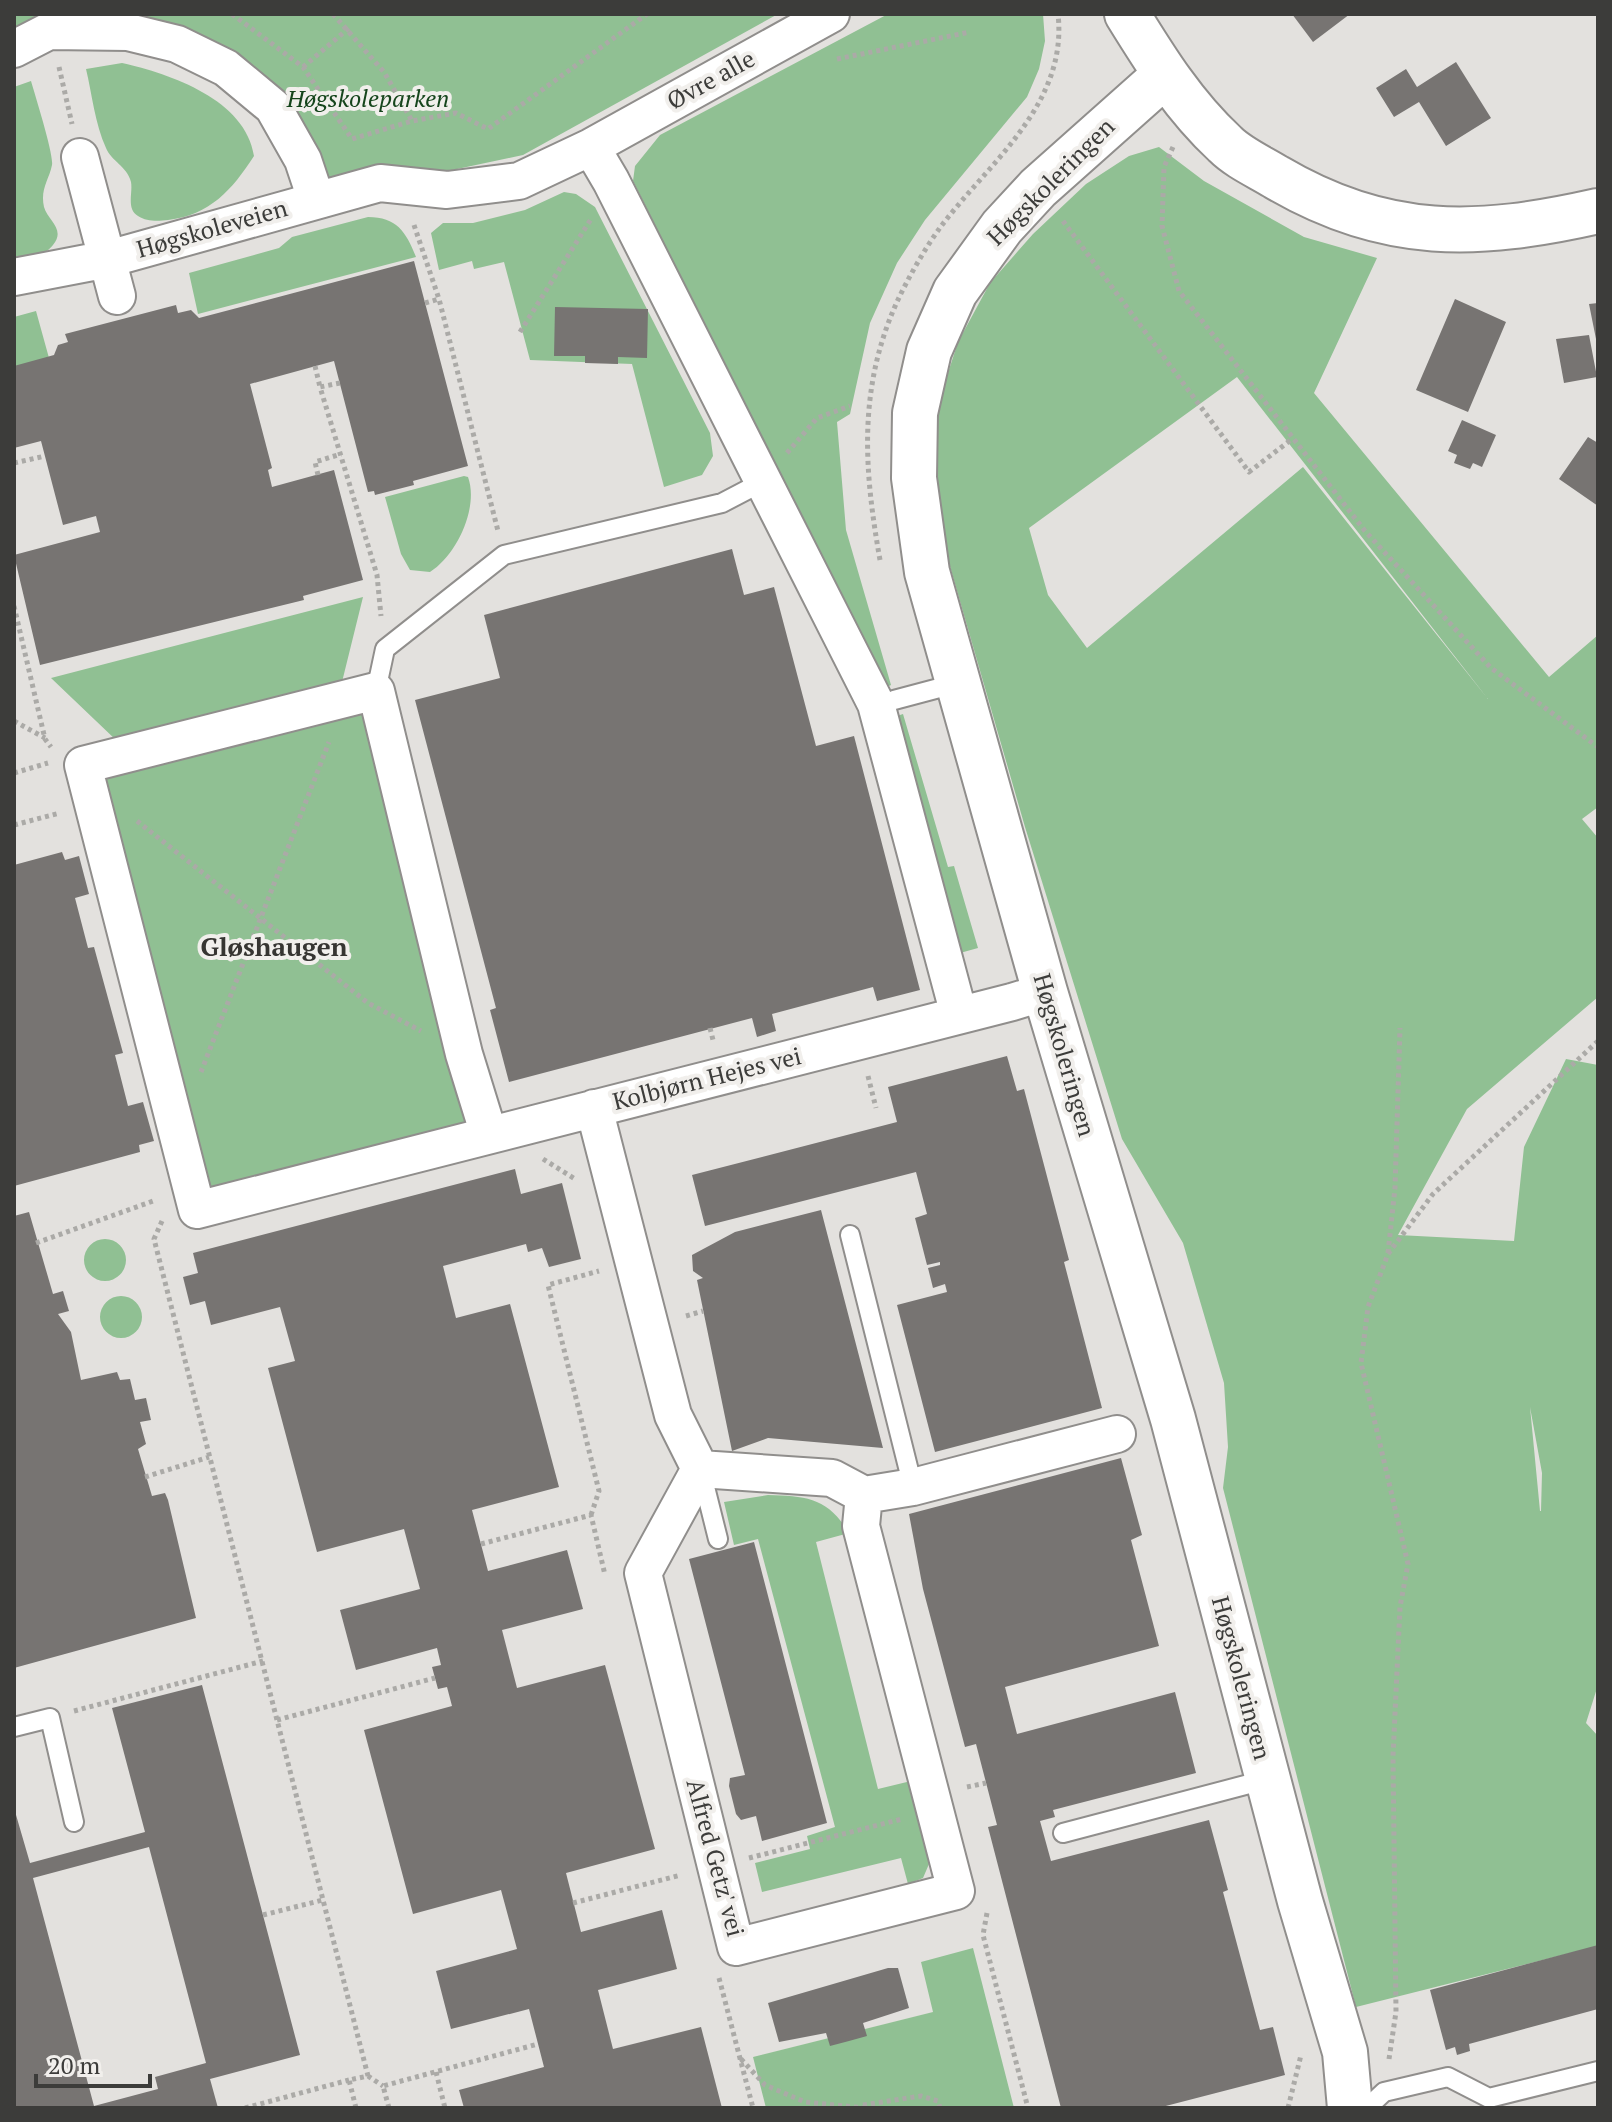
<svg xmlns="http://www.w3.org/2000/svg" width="1612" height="2122" font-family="'PT Serif',serif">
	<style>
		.green { fill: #90c093; fill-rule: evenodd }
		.building { fill: #777472; fill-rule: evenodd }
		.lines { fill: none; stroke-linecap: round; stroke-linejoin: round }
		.lane-casing { stroke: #908e8c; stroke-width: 22 }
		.street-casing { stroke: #908e8c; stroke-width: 40 }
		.secondary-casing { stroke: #908e8c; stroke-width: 48 }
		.path { stroke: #abaaa7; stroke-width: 5; stroke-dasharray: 4 4; stroke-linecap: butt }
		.lane { stroke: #fff; stroke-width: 18 }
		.street { stroke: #fff; stroke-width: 36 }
		.secondary { stroke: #fff; stroke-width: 44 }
		.labels { text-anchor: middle; stroke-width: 8; stroke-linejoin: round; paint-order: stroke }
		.street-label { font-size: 24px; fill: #3c3c3a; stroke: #f1efec }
		.park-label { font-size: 24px; font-style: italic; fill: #15451c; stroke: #f1efec }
		.neighbourhood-label { font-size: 26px; font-weight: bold; fill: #363532; stroke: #f1efec }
	</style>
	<rect width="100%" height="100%" fill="#e3e1de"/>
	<!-- green -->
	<path class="green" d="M14,14h764l-255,141 -207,44 -43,-92 -96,-63 -163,5z
		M888,14h155l2,27 -6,28 -12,28 -102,123 -28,43 -27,60 -20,91 -13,8 9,108 45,155 -4,2 -254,-506 2,-15 25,-31z
		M122,63c49,11 124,37 132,93 -22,34 -44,59 -86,64 -9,1 -21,2 -30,-4 -12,-7 -5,-23 -7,-34 -4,-16 -20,-21 -25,-34 -11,-24 -14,-54 -20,-79z
		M31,81c4,14 23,74 21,84 -3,15 -12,24 -8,42 4,14 22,22 9,38 -8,11 -26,14 -39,16v-174z
		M1159,147l45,34 100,56 73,21 -63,135 235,284 49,-42v172l-16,12 16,19v159l-131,112 -69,126 116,6 10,-94 42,-88 32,6v620l-12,38 12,13v210l-242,61 -133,-519 5,-41 -4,-64 -41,-140 -61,-104 -97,-312 -80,-278 -14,-69 5,-70 22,-68 32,-59 43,-49 53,-50 43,-28zM1237,377l251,322 -185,-232 -216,181 -39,-53 -19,-67zM1530,1407l12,66 -1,38h-1z
		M564,192l12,2 19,13 115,226 3,23 -11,19 -38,12 -32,-123 -102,-4 -26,-98 -30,7 -2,-8 -33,9 -8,-37 12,-10h30l52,-13z
		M368,217c29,0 38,15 48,40l-218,57 -9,-41 90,-25 13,-11z
		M36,311l13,47 -35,9v-50z
		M464,476l4,1c11,30 -11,78 -38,95l-20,-2 -9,-16 -16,-57z
		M363,597l-21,85 -225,59 -66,-63z
		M362,710l106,411 -262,67 -106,-411z
		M903,714l45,153 6,-1 24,82 -18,5 -63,-237z
		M84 1260a21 21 0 1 1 42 0a21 21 0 1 1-42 0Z
		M100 1317a21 21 0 1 1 42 0a21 21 0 1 1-42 0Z
		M768,1495c39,1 60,3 81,38l-33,9 62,247 33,-8 18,83 -6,14 -15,6 -7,-26 -139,34 -7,-29 55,-14 -3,-13 28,-9 -77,-288 -24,6 -10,-43z
		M973,1948l41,160h-248l-13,-51 180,-45 -12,-50z"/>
	<!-- building -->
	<path class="building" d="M1292,14h58l-37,28z
		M1456,62l35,56 -45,28 -27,-44 -25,15 -18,-29 30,-19 11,18z
		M414,261l54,205 -55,15 1,4 -39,10 -1,-4 -6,1 -34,-131 -84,23 22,84 -4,2 4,17 62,-17 29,110 -60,16 1,4 -264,65 -26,-110 86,-23 -4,-16 -33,9 -22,-84 -27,7v-82l40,-11 4,-10 10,-3 -3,-8 111,-29 2,8 13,-3 8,8z
		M1455,299l51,23 -38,90 -52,-22z
		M1598,303v41h-1l-8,-40z
		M555,307l93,2 -1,49 -29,-1v7l-33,-1v-7h-31z
		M1589,335l8,42 -33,6 -8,-44z
		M1462,420l34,15 -14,32 -9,-4 -3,6 -16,-6 3,-8 -9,-4z
		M1588,437l10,6v63l-39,-27z
		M732,549l12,46 30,-8 42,159 38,-10 66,254 -43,11 -4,-14 -101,27 4,17 -19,6 -5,-19 -243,64 -19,-72 6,-2 -81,-308 85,-22 -16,-63z
		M62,852l3,8 14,-4 10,38 -14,4 13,50 6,-1 29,106 -8,2 13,51 15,-4 11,39 -15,4 1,7 -126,34v-321z
		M1007,1056l10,35 7,-2 45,171 -5,2 38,146 -167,44 -38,-147 50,-13 -2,-8 -12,4 -5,-20 12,-3v-3l-13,3 -12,-47 12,-4 -11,-42 -211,54 -13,-51 205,-53 -9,-35z
		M515,1169l6,25 41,-11 19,76 -32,8 -7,-19 -14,4 -2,-8 -83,22 13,52 54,-14 49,183 -87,23 16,61 79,-21 16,59 -81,21 15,58 88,-23 50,184 -89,24 15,59 81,-22 15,59 -79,21 15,59 88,-22 21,81h-258l-5,-18 85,-23 -15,-58 -78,20 -15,-58 81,-22 -16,-59 -88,24 -49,-184 88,-24 -5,-19 -9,2 -6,-22 9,-2 -4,-17 -81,22 -16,-60 80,-21 -16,-60 -87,23 -49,-184 27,-7 -15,-54 -69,18 -6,-24 -15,4 -7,-28 15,-4 -5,-20z
		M821,1210l62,238 -115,-10 -36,13 -35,-171 6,-2 -10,-7 -1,-16 43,-23z
		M29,1212l24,82 10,-3 6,20 -11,3 13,18 10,48 36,-8 3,8 10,-1 5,21 11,-2 5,22 -11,2 6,22 -8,5 14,47 13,-3 3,7 28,118 -182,50v-452z
		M1121,1458l21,77 -11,5 28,106 -154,41 12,47 158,-42 21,81 -143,37 2,7 -15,4 11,40 158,-41 19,70 -5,2 37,138 13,-3 12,48 -127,33h-97l-73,-281 9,-2 -21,-81 -11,3 -42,-158 -14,-75z
		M754,1542l73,281 -65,18 -6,-25 -15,4 -5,-6 -7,-28 1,-8 15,-3 -56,-216z
		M202,1685l98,370 -90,24 8,29h-204v-300l16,55 115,-31 -33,-124zM149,1847l57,216 -51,14 3,12 -64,17 -61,-228z
		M1598,1945v64l-129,35 1,7 -13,4 -2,-8 -9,3 -16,-60z
		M888,1968h10l11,40 -46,15 4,13 -18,5 -19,5 -4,-13 -47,9 -11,-39z"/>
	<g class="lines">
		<defs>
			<path id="lane" d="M376,691l9,-42 119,-94 218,-52 42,-22
				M894,700l64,-17
				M850,1235l63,252
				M701,1471l17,68
				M14,1727l36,-9 24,104
				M1063,1833l205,-54
				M1367,2108l17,-16 64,-15 41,21 109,-27"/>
			<path id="street" d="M14,49l35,-18 79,1 49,12 49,24 47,39 30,53 13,39
				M591,147l20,34 265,523 83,311
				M80,157l37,139
				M14,277l94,-18 272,-76 67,7 72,-9 72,-34 240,-133
				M594,1108l79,307 27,54
				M489,1135l-25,-81 -88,-363 -293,74 114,445 815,-208 33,-10
				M864,1495l-32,-17 -132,-9 -57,104 93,374 220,-56 -95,-365 3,-31 49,-8 204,-53"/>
			<path id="secondary" d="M1127,14c29,47 57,92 98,130 14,14 35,23 51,33 110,65 202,61 322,34
				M1165,75l-127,113 -36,39 -47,65 -26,59 -14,62 -1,65 13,94 118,420 128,427 127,482 45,151 5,56"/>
		</defs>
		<!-- lane casing -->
		<use href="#lane" class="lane-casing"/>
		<!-- street casing -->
		<use href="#street" class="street-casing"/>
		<!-- secondary casing -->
		<use href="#secondary" class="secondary-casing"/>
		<!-- path -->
		<path class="path" d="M232,14l71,53 49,72 60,-18 44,-8 32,16 159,-115
			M333,14l51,58 28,49
			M837,59l133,-27
			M59,67l13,57
			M303,67l46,-39
			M1173,147l-9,20 -2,59 17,65 186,240 126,137 107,79
			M1063,221l186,251 43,-33
			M414,225l25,74 59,232
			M425,303l14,-4
			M520,332l71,-113
			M315,366l5,21
			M340,383l-20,4 57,188 4,41
			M787,453l30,-35 33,-12
			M14,463l31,-7
			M318,475l-3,-13 26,-8
			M880,560c-16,-90 -22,-170 16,-256 12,-26 29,-56 46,-79 49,-64 126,-122 116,-211
			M14,606l31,133 6,8
			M14,721l31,17
			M14,773l34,-10
			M137,821l231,182 53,28
			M14,825l46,-12
			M710,1028l3,12
			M201,1072l128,-330
			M868,1076l8,32
			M543,1159l32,20
			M162,1221l-8,18 214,837
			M36,1243l120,-43
			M1388,1253l7,-65 5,-160
			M686,1316l17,-5
			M145,1477l64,-20
			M591,1515l8,-24 -51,-206 51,-14
			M481,1544l110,-29 14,60
			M74,1711l189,-50
			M277,1720l158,-42
			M967,1787l19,-4
			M749,1858l153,-39
			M573,1903l108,-28
			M987,1913l-4,22 45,173
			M263,1915l60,-15
			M719,1978l34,130
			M741,2059l24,26 40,17 60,6
			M1389,2059l7,-47 -3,-256 7,-149 8,-43 -47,-201 7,-56 20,-53 45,-60 165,-153
			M436,2072l9,36
			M863,2105l58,-9 17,5 2,7
			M245,2108l104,-28
			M356,2108l-7,-28 19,-4 15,10
			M389,2108l-6,-22 155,-42
			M1288,2108l13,-53"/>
		<!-- lane -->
		<use href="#lane" class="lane"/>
		<!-- street -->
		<use href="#street" class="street"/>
		<!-- secondary -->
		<use href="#secondary" class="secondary"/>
	</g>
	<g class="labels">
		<!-- street labels -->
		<g class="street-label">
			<text transform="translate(711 80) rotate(-29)" y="8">Øvre alle</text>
			<text transform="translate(1051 182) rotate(-45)" y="8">Høgskoleringen</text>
			<text transform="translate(212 229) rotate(-16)" y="8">Høgskoleveien</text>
			<text transform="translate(1064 1055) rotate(74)" y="8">Høgskoleringen</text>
			<text transform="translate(707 1079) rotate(-14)" y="8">Kolbjørn Hejes vei</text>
			<text transform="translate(1241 1678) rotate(75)" y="8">Høgskoleringen</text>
			<text transform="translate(715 1858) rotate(75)" y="8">Alfred Getz' vei</text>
		</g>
		<!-- park labels -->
		<g class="park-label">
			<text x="368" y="107">Høgskoleparken</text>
		</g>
		<!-- neighbourhood labels -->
		<g class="neighbourhood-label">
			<text x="274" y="956">Gløshaugen</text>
		</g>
	</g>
	<!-- border -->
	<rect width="1612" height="2122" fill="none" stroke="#3c3c3a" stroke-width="32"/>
	<!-- scale -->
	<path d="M36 2074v12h114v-12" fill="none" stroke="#3c3c3a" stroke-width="4"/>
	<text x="48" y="2074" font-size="24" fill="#3c3c3a" stroke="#f1efec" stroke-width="6" paint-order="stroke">20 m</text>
</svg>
